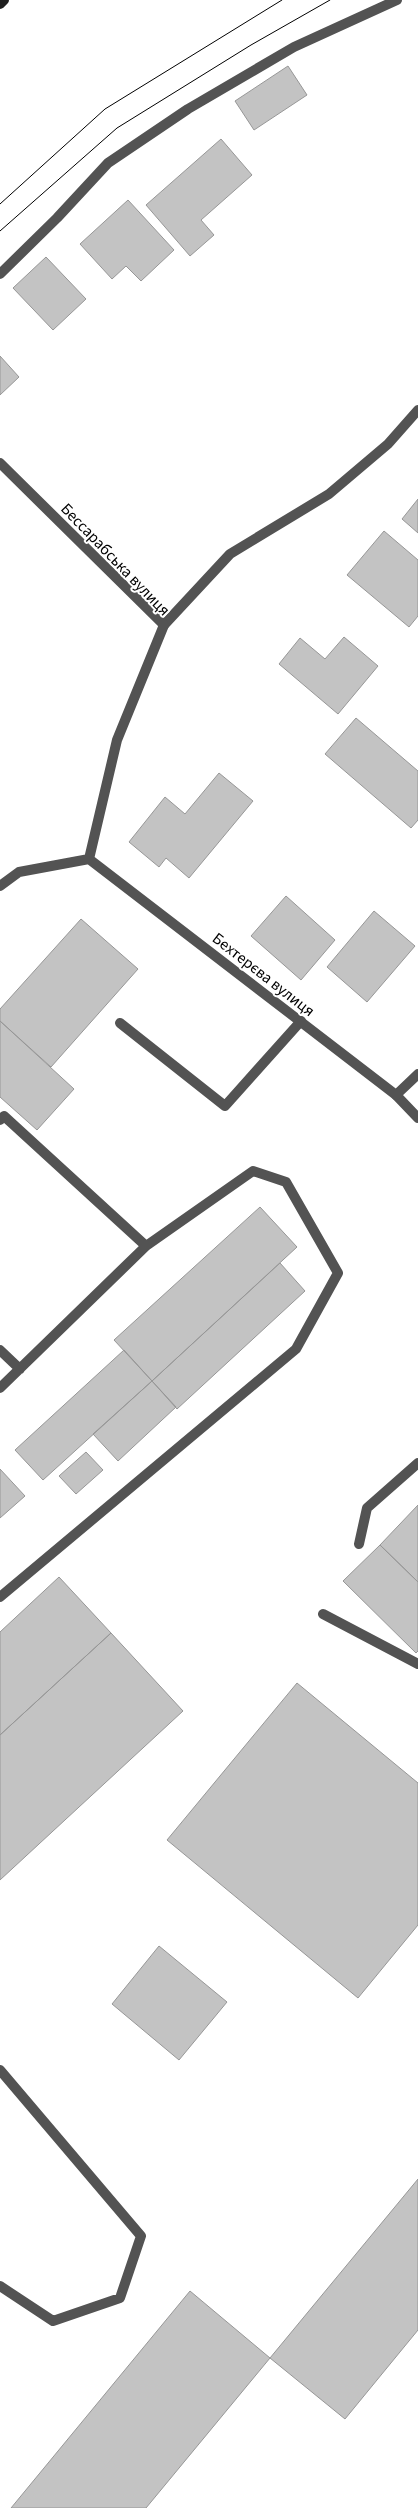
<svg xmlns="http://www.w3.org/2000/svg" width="418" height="2508" font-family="'Source Sans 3',sans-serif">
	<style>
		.building { fill: #c3c3c3; stroke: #979797 }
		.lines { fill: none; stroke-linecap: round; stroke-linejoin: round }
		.service { stroke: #535353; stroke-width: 10 }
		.minor { stroke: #535353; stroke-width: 10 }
		.secondary { stroke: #202020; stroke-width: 10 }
		.tram { stroke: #000; stroke-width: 1 }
		.labels { text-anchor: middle; stroke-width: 4; stroke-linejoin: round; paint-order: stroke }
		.street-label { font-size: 16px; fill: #000; stroke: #fff }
	</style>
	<rect width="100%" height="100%" fill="#fff"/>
	<!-- building -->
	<path class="building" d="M288,66l19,29 -53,35 -19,-29z
		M221,139l31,36 -51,45 13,15 -24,21 -44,-51z
		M128,200l46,50 -33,31 -15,-15 -14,13 -32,-35z
		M46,257l40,42 -33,31 -40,-42z
		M0,356l19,21 -19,18z
		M418,499v34l-16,-14z
		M384,531l34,29v56l-9,11 -62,-52z
		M344,637l34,29 -40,48 -59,-50 21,-26 25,21z
		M356,718l62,53v49l-7,8 -86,-74z
		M219,773l34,28 -64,77 -23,-20 -7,9 -30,-25 36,-45 20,17z
		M286,896l49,44 -34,40 -50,-44z
		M374,911l41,35 -48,56 -40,-35z
		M81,919l57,50 -87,98 -51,-46v-12z
		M0,1021l74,68 -37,41 -37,-33z
		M260,1207l37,40 -145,134 -38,-41z
		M280,1263l25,28 -128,118 -25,-28z
		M124,1350l28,31 -109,99 -28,-30z
		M152,1381l24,26 -58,54 -25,-27z
		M86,1452l17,18 -27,24 -17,-18z
		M0,1469l25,27 -25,22z
		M418,1505v77l-38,-37z
		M380,1545l38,37v69l-2,2 -73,-72z
		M59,1577l52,56 -111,102v-103z
		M111,1633l72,78 -183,169v-145z
		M297,1683l121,100v142l-60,73 -191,-158z
		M159,1946l68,56 -48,58 -67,-56z
		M418,2179v151l-73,89 -75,-61z
		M190,2291l80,67 -124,150h-135z"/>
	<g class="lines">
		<!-- service -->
		<path class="service" d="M164,625l66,-71 99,-60 59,-50 30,-34
			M120,1023l105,83 76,-85
			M396,1095l22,23
			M0,1120l4,-4 142,130
			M0,1350l20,19
			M0,1388l146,-142 107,-75 33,11 52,91 -42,76 -296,248
			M359,1544l8,-36 51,-45
			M323,1614l95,50
			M0,2070l141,166 -21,62 -67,23 -53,-35"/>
		<!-- minor -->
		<path class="minor" d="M0,274l57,-56 51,-55 80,-54 106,-62 103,-47
			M0,463l164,162 -47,115 -28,119 -70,13 -19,14
			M89,859l307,236 22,-21"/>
		<!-- secondary -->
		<path class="secondary" d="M0,4l4,-4"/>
		<!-- tram -->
		<path class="tram" d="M0,204l105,-95 177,-109
			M0,231l117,-103 134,-83 79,-45"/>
	</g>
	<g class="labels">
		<!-- street labels -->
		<g class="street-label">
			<text transform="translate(116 559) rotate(46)" y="6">Бессарабська вулиця</text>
			<text transform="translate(264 974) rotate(38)" y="6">Бехтерєва вулиця</text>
		</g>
	</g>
</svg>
